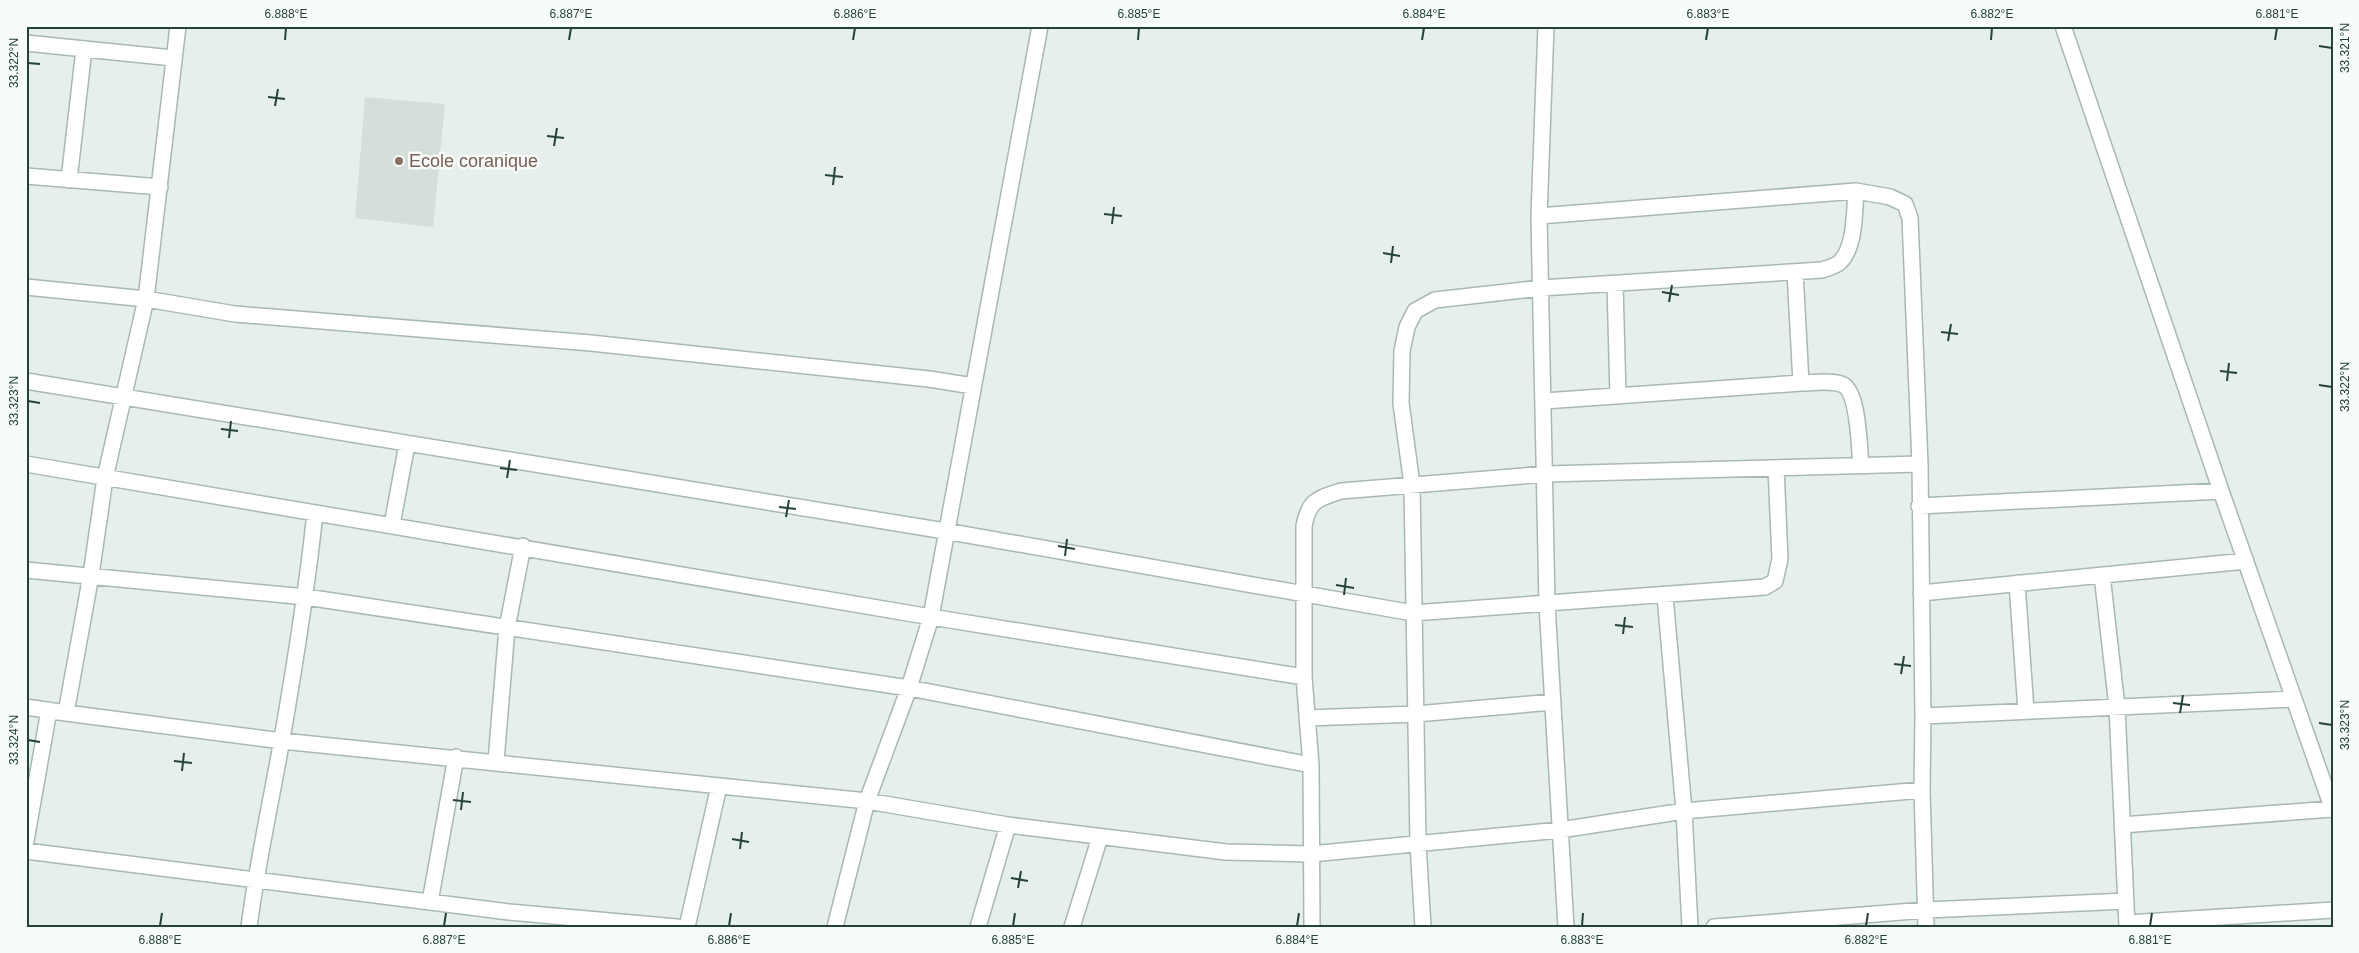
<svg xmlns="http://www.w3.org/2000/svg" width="2359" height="953" font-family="Helvetica,sans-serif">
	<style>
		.built { fill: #d4dfda }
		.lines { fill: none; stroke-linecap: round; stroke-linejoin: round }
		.minor-casing { stroke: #a8b8b2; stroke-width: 18 }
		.minor { stroke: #fff; stroke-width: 15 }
		.ticks { fill: none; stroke: #24423a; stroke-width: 2 }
		.education-dot { fill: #8d6e63; stroke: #f7fbf9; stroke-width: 2 }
		.labels { text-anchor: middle; stroke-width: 5; stroke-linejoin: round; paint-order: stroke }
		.education-label { font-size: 18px; fill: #785e54; stroke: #f7fbf9; text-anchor: start }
		.neatline { fill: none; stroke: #24423a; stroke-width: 2 }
		.ticks-label { font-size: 12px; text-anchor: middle; fill: #24423a }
	</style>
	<rect width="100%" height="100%" fill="#e6efeb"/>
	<!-- built -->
	<path class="built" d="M365,97l80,7 -12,123 -78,-9z"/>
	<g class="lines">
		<defs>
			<path id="minor" d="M1546,26l-7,190 8,388 19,323
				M2063,26l158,465 112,319
				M26,43l147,15
				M26,176l134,11
				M69,180l15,-131
				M1539,216l317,-25 34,6 15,7 5,14 10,246 3,252 -1,74 4,137
				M1795,272l6,111
				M1615,284l3,112
				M26,287l120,12 89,15 356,29 338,36 44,7
				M26,381l919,150 468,82 352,-26 10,-6 5,-22 -4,-91
				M1544,401l257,-18c13,0 27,-3 40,1 18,5 18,64 20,81
				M26,464l905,153 373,60
				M1919,506l302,-15
				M392,525l15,-81
				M26,570l280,27 603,91 402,77
				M2102,575l15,132 10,220
				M2017,583l9,128
				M1921,593l325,-32
				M1665,596l19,215 6,116
				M26,707l40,6 25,-138 14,-97 41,-179 32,-273
				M66,713l216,28 585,60 141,24 218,27 85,2 249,-24 124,-19 238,-21
				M1923,716l371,-17
				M1307,718l109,-4 137,-12
				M496,761l11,-133 16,-82
				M2122,825l210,-16
				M26,841l23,-131
				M26,851l483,61 168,15
				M430,902l26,-145
				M2127,923l206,-13
				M249,927c8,-63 22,-125 33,-188 13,-75 25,-150 33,-226
				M687,927l32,-141
				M835,927l32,-126 42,-113 22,-71 109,-591
				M978,927l30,-102
				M1072,927l28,-90
				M1312,927l-1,-162 -7,-88v-151c5,-26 13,-27 37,-35l205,-17 374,-10
				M1423,927l-5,-83 -6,-359 -11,-82 1,-52 5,-24 8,-16 20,-11 106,-12 281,-18c6,-2 14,-4 18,-8 16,-16 14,-51 16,-71
				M1714,927l212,-17 200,-9"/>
		</defs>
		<!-- minor casing -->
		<use href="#minor" class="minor-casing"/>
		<!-- minor -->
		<use href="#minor" class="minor"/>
	</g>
	<!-- ticks -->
	<path class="ticks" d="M285,40l1,-12M569,40l2,-12M853,40l2,-12M1138,40l1,-12M1422,40l2,-12M1706,40l2,-12M1991,40l1,-12M2275,40l2,-12M2319,46l13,2M28,63l12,1M268,97l17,2M275,106l3,-17M547,136l17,2M554,146l3,-18M825,175l18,2M833,185l2,-18M1104,214l18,2M1112,224l2,-17M1383,253l17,3M1391,263l2,-17M1662,292l17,3M1669,302l3,-17M1941,332l17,2M1948,341l3,-17M2220,371l17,2M2227,381l2,-18M2319,385l13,2M28,401l12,2M221,429l17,2M229,438l2,-17M500,468l17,2M507,478l3,-18M779,507l17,2M786,517l3,-17M1058,546l17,3M1065,556l2,-17M1336,585l18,3M1344,595l2,-17M1615,625l18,2M1623,634l2,-17M1894,664l17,2M1901,674l3,-18M2173,703l17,2M2180,713l3,-18M2319,723l13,2M28,740l12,2M174,761l18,2M182,771l2,-18M453,800l18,2M461,810l2,-18M732,839l17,3M740,849l2,-17M1011,878l17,3M1018,888l3,-17M160,926l2,-13M444,926l2,-13M729,926l2,-13M1013,926l2,-13M1297,926l2,-13M1582,926l1,-13M1866,926l2,-13M2150,926l2,-13"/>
	<!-- markers -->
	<circle class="education-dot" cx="399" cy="161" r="5"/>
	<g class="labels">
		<!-- education labels -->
		<g class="education-label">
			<text x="409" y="167">Ecole coranique</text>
		</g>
	</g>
	<!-- border -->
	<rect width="2359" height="953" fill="none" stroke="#f7fbf9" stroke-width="55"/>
	<rect x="28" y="28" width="2304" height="898" class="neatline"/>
	<g class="ticks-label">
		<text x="286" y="18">6.888°E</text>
		<text x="571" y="18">6.887°E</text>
		<text x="855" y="18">6.886°E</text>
		<text x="1139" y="18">6.885°E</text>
		<text x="1424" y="18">6.884°E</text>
		<text x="1708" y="18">6.883°E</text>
		<text x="1992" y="18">6.882°E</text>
		<text x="2277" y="18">6.881°E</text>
		<text transform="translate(2345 48) rotate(-90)" y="4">33.321°N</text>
		<text transform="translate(14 63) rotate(-90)" y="4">33.322°N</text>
		<text transform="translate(2345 387) rotate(-90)" y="4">33.322°N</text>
		<text transform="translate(14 401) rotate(-90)" y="4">33.323°N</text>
		<text transform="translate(2345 725) rotate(-90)" y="4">33.323°N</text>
		<text transform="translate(14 740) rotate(-90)" y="4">33.324°N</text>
		<text x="160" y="944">6.888°E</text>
		<text x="444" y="944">6.887°E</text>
		<text x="729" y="944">6.886°E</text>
		<text x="1013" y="944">6.885°E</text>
		<text x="1297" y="944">6.884°E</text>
		<text x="1582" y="944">6.883°E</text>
		<text x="1866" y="944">6.882°E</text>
		<text x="2150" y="944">6.881°E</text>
	</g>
</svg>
